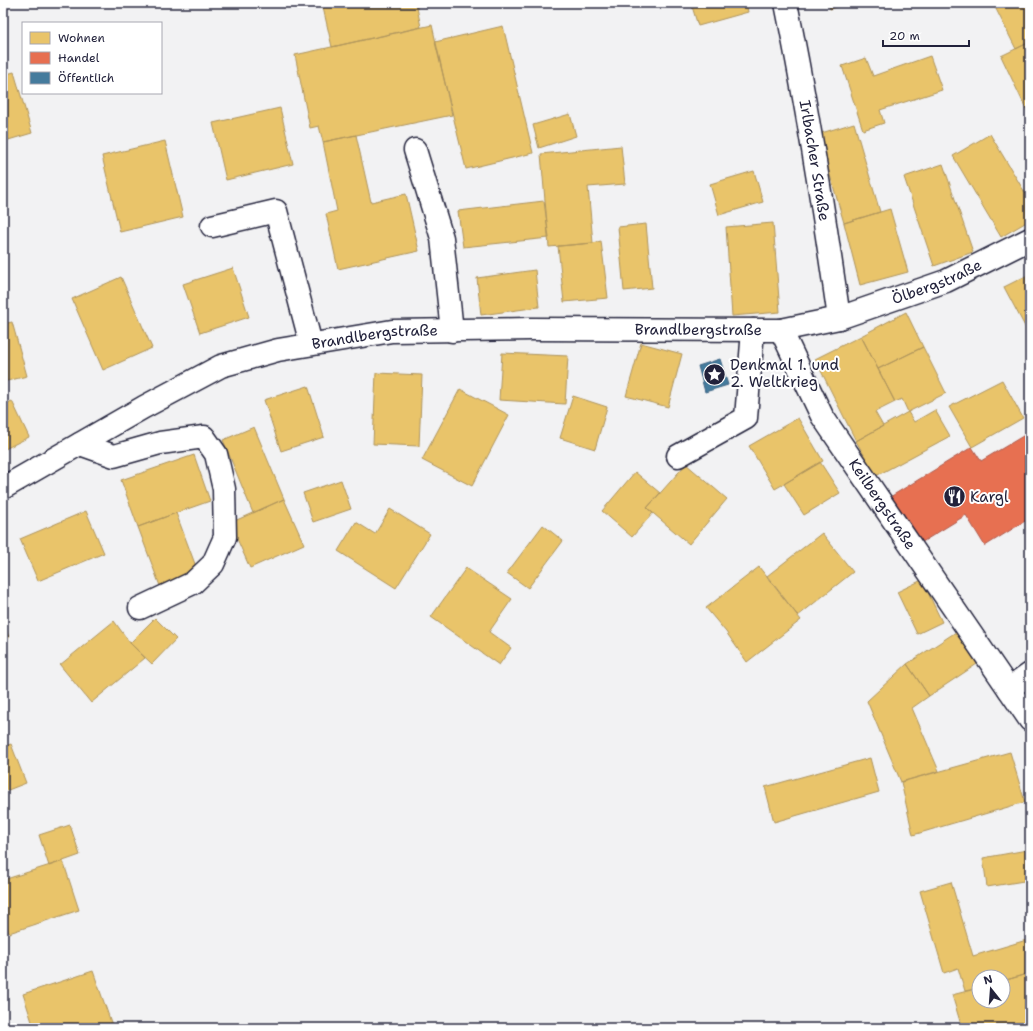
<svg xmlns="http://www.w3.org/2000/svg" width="1033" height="1031" font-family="'Shantell Sans',sans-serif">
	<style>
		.homes { fill: #e9c46a; stroke: #ad935c }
		.shops { fill: #e76f51; stroke: #ac584a }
		.public { fill: #457b9d; stroke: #3a6080 }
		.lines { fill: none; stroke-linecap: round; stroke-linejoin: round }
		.minor-casing { stroke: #22223b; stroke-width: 25 }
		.minor { stroke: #fff; stroke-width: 22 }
		.labels { text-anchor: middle; stroke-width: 4; stroke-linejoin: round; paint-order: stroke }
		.street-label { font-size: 15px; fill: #22223b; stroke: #fff }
		.poi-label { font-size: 15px; fill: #22223b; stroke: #fff; text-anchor: start }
	</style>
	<rect width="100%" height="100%" fill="#f2f2f3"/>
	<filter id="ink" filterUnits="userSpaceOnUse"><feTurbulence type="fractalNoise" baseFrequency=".025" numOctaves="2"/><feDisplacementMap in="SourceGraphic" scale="8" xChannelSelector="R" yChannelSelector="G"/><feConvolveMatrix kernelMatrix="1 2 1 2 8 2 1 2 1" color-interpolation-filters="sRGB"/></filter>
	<g filter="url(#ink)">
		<!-- homes -->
		<path class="homes" d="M322,3h94l5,24 -89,20z
			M691,3h55l2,9 -50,14z
			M829,3h22l-21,6z
			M993,3h37v39l-14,7z
			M432,25l20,90 -129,27 -4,-16 -9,2 -15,-73z
			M503,26l30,127 -67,16 -31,-127z
			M1030,42v75l-29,-61z
			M930,56l12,34 -62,20 4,13 -21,7 -21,-64 24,-8 7,18z
			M14,72l18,61 -27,8 -2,-8v-58z
			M280,108l13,56 -67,16 -13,-57z
			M570,114l6,22 -37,12 -6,-23z
			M854,123l26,89 -36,11 -26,-89z
			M990,134l40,67v19l-29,17 -48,-81z
			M356,135l15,67 35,-8 13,57 -81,18 -12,-55 11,-3 -14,-69z
			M165,141l18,76 -63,15 -18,-76z
			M621,146l4,38 -37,3 5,56 -44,4 -8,-93z
			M943,164l30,88 -39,14 -30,-89z
			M754,171l9,31 -44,13 -9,-31z
			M544,201l5,37 -86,9 -5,-36z
			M890,209l18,63 -48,13 -16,-62z
			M773,223l7,89 -48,4 -6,-89z
			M646,224l6,64 -28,3 -6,-64z
			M601,241l7,57 -44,4 -6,-56 35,-3z
			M233,268l16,49 -49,16 -17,-49z
			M535,270l4,37 -58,8 -4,-37z
			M1030,274v62l-26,-49z
			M121,277l31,71 -49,22 -31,-71z
			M906,312l17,35 -45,22 -17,-33z
			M12,322l15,54 -24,6v-58z
			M861,336l34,66 -20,10 8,14 -27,15 -41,-82z
			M641,343l41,11 -14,53 -42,-11z
			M923,347l23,46 -38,19 -6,-13 -7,3 -17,-33z
			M502,353l66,3 -3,48 -66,-4z
			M376,373l46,2 -3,71 -46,-2z
			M1002,380l21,38 -51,29 -23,-40z
			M308,386l16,51 -43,14 -17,-51z
			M460,389l49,26 -37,71 -50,-26z
			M573,396l34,11 -12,42 -35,-11z
			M12,401l17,36 -26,13v-45z
			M935,410l15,26 -74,40 -20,-35 52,-29 6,10z
			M798,418l25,43 -48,28 -26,-43z
			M254,427l30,72 -31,14 -30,-73z
			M194,455l16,46 -34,12 -38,14 -17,-47z
			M820,462l20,31 -36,22 -20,-31z
			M686,464l41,35 -38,45 -42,-36z
			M635,472l25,21 -13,15 6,5 -21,24 -30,-26z
			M341,480l10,29 -38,13 -10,-29z
			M284,499l20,45 -54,24 -20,-45z
			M390,509l40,25 -34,54 -58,-37 18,-29 19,12z
			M86,511l18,42 -66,28 -18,-42z
			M176,513l22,59 -38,14 -22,-59z
			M543,525l20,16 -35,47 -21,-15z
			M822,533l31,39 -55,44 -31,-40z
			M759,567l42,53 -54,42 -21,-30 -20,-24z
			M466,568l46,31 -23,33 22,16 -12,17 -68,-48z
			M922,580l20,42 -25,12 -20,-42z
			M155,618l21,21 -24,25 -22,-21z
			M3,619l6,19 -6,3z
			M114,621l16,22 15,15 -54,45 -31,-38z
			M956,632l21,32 -48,32 -22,-32z
			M907,664l22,32 -17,12 27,63 -38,11 -34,-81z
			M11,744l15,39 -23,9v-45z
			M1010,752l15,50 -112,33 -12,-53z
			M870,758l9,34 -105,30 -9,-35z
			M70,825l10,30 -31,11 -10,-31z
			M1027,850l3,16v14l-43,7 -4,-29z
			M63,861l16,49 -70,23 -6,-19v-34z
			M951,882l22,74 57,-17v34l-27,8v-4h-24v11l-14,3 -7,-23 -14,5 -24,-82z
			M93,971l20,57h-79l-11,-34z
			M1030,973v55h-68l-10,-33 27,-7v13h24v-20z"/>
		<!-- shops -->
		<path class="shops" d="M1028,433l2,3v82l-45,28 -19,-31 -47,29 -29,-47 82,-50 9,14z"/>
		<!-- public -->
		<path class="public" d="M720,359l8,26 -23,7 -7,-26z"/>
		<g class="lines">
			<defs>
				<g id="minor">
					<path id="s1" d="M786,3c21,104 38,209 53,315"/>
					<path d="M415,150l27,88 10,93"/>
					<path d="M212,226l64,-15 35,133"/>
					<path id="s2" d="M781,330l41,86 208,304"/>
					<path d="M80,444l34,12 46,-13 44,-6 12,17 8,35 1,48 -12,27 -20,19 -53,25"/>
					<path d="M678,456l68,-38 7,-88"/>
					<path id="s3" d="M3,488l141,-81 77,-41 57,-16 114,-19 138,-2 251,1 58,-12 107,-37 84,-42"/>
					<path d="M1009,689l21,-15"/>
				</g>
			</defs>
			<!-- minor casing -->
			<use href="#minor" class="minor-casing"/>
			<!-- minor -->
			<use href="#minor" class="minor"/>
		</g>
	</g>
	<!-- icons -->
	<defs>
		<symbol id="sight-disc" viewBox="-11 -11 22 22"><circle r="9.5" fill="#22223b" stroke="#fff"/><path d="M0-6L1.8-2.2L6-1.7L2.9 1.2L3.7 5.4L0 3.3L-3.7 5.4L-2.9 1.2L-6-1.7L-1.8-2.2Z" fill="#fff"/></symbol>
		<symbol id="restaurant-disc" viewBox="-11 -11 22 22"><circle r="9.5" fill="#22223b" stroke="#fff"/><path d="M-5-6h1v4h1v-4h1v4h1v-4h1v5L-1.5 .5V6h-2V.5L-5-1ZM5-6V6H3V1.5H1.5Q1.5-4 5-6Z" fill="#fff"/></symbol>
	</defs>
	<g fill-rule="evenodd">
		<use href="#sight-disc" x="702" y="362" width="25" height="25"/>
		<use href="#restaurant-disc" x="942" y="484" width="25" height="25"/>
	</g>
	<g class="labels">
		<!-- street labels -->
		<g class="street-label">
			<text dy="5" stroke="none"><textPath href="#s1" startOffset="160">Irlbacher Straße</textPath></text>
			<text dy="5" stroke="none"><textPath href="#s3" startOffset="977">Ölbergstraße</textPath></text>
			<text dy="5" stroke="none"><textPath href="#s3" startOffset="731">Brandlbergstraße</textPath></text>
			<text dy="5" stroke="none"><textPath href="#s3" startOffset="407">Brandlbergstraße</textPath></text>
			<text dy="5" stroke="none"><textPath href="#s2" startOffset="202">Keilbergstraße</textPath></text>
		</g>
		<!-- poi labels -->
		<g class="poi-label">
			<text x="730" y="370">Denkmal 1. und<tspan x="730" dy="17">2. Weltkrieg</tspan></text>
			<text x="970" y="502">Kargl</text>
		</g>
	</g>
	<!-- margin -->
	<rect width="1033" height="1031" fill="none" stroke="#fff" stroke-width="16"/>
	<rect x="8" y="8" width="1017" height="1015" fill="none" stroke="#22223b" stroke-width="1.5" filter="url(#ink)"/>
	<!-- legend -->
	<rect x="22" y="22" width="140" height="72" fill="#ffffff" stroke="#a7a7b1"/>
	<rect x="30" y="32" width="20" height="12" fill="#e9c46a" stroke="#a7a7b1"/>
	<text x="58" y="42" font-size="12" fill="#22223b">Wohnen</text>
	<rect x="30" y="52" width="20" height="12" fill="#e76f51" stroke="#a7a7b1"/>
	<text x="58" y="62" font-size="12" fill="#22223b">Handel</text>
	<rect x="30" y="72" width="20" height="12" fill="#457b9d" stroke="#a7a7b1"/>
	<text x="58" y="82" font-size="12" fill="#22223b">Öffentlich</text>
	<!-- north arrow -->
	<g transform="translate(991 989) rotate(343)"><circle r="19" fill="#ffffff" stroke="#a7a7b1"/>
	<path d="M0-3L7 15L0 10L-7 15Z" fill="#22223b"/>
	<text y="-6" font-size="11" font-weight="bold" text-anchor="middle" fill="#22223b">N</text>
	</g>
	<!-- scale -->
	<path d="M883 40v6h86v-6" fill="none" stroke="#22223b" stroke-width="2"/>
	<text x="889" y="40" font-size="12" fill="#22223b" stroke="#ffffff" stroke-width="3" paint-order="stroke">20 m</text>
</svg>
